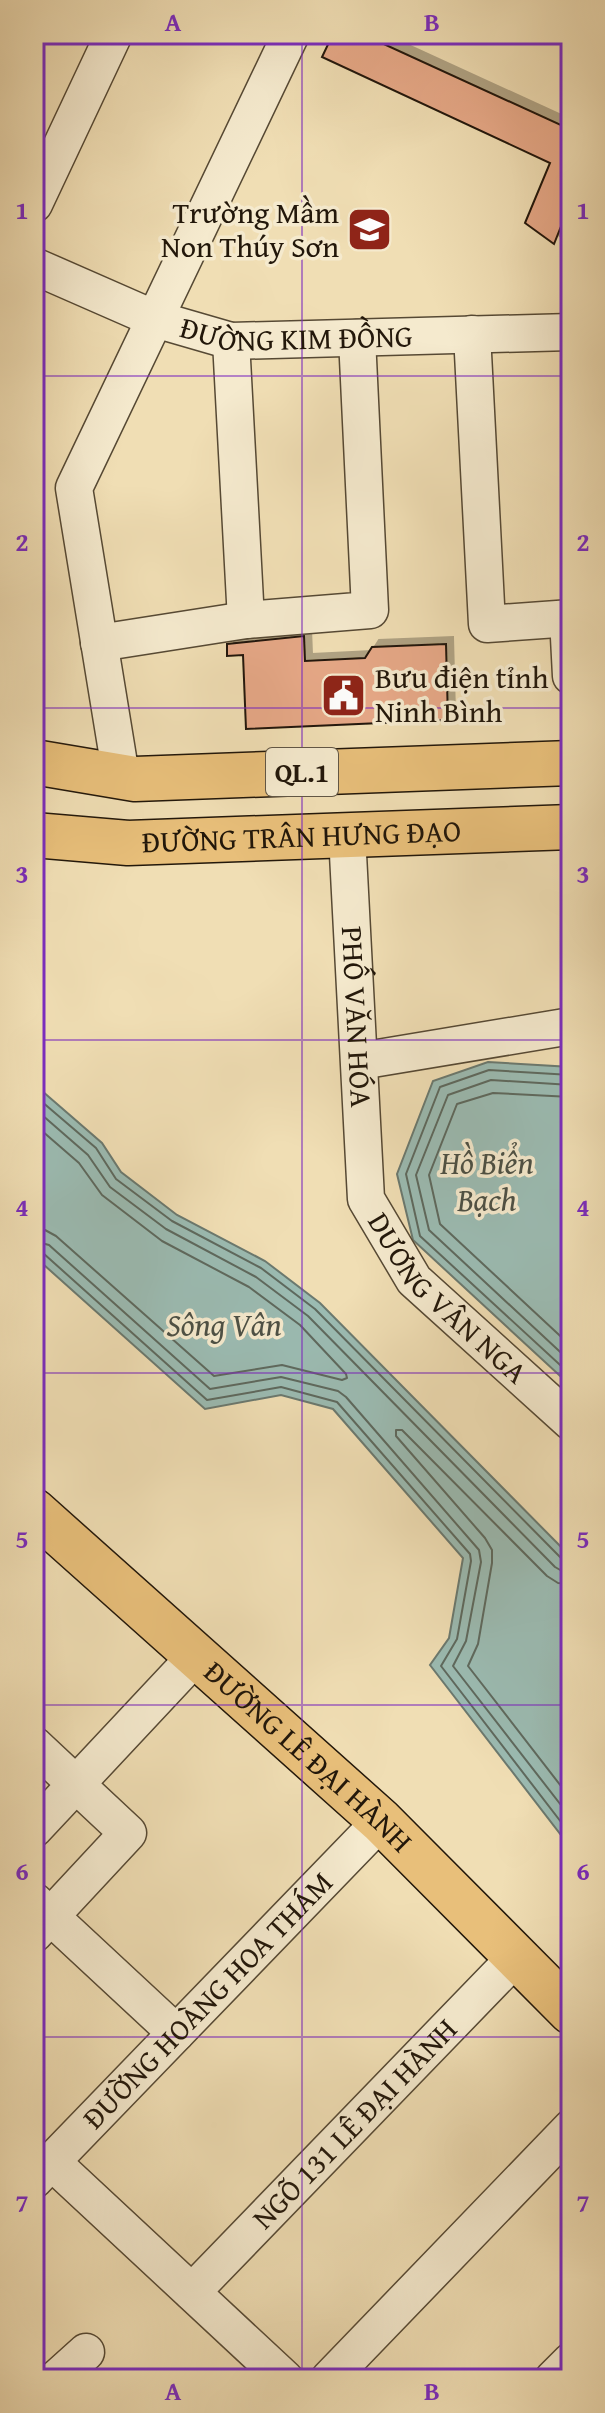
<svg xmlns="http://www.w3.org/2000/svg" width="605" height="2413" font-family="'Gentium Book Plus',serif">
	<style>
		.water { fill: #9bbbb2; stroke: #6b796f; stroke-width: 2 }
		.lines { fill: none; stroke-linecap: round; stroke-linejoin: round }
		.shore { stroke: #5e695e; stroke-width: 2 }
		.building { fill: #e6a887; stroke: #22170a; stroke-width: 2; filter: url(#shadow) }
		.minor-casing { stroke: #564934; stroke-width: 39 }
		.major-casing { stroke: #22170a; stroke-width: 47 }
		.highway-casing { stroke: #22170a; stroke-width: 47 }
		.minor { stroke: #f5eace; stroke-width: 36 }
		.major { stroke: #e8bf7a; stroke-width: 44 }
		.highway { stroke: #e8bf7a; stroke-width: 44 }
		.grid { fill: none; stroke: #7b2cbf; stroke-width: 2; stroke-opacity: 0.55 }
		.labels { text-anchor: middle; stroke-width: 7; stroke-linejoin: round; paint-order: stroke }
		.shield { fill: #f5eace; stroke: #615645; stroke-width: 2 }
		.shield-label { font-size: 28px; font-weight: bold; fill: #22170a }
		.poi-label { font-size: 30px; fill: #22170a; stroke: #f5eace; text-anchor: end }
		.street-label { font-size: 30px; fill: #22170a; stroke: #f5eace }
		.water-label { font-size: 32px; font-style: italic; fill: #4c5045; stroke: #f5eace }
		.neatline { fill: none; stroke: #7b2cbf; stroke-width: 3 }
		.grid-label { font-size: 26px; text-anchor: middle; font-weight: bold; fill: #7b2cbf }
	</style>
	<defs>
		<filter id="shadow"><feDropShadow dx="7" dy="-7" stdDeviation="0" flood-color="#0004"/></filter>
	</defs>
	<rect width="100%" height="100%" fill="#f0deb4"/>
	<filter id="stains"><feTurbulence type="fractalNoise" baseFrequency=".0025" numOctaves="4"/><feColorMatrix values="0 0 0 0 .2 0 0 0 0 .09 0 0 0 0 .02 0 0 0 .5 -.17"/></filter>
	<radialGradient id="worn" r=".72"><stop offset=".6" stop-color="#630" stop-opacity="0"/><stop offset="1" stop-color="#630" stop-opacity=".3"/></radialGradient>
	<!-- water -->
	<path class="water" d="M488,1062l83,5v319l-158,-146 -16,-66 36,-93z
		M34,1084l68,59 19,29 56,43 88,46 55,42 251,254v291l-141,-183 19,-27 14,-80 -130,-149 -52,-14 -76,14 -171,-153z"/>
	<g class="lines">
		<!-- shore -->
		<path class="shore" d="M571,1075l-82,-5 -49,17 -34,87 14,62 151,139
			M571,1085l-80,-5 -43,15 -32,80 13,55 142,132
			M34,1095l62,53 20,31 56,42 89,47 54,41 247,250 9,3
			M571,1097l-78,-4 -36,11 -28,71 11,49 131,122
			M34,1108l54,47 22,32 56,42 90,48 52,39 247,251 7,4 9,1
			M34,1124l45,39 23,32 60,46 87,46 51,38 46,49 1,4 -5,2 -60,-15 -68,11 -158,-140 -11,-6 -11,-2
			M34,1241l15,4 161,144 71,-12 57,14 8,6 133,153 2,12 -15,79 -13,25 118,152
			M34,1251l9,2 164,147 74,-13 56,15 133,152 1,7 -14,78 -16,27 130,169
			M571,1584l-13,-1 -11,-7 -145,-146h-6v6l89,102 7,12v13l-14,81 -10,22 103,133"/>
	</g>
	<!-- building -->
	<path class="building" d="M333,34h29l203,93 6,-13v87l-17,43 -29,-21 25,-60 -228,-106z
		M304,636l1,25 60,-3 7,-11 74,-3 2,76 -202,9 -3,-74 -16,1v-12z"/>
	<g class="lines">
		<defs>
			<g id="minor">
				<path d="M34,204l80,-170"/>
				<path id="s1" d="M34,266l121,53 76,22 340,-9"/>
				<path d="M472,334l15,290 84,-6"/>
				<path d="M231,341l15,279"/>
				<path d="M568,618l3,58"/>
				<path d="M99,643l147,-23 124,-10 -13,-272"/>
				<path d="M121,776l-47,-288 217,-454"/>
				<path id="s2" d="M347,835l19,364 48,81 157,142"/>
				<path d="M360,1061l211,-35"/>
				<path d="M34,1745l94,88 -94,101"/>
				<path d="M34,1829l162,-173"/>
				<path d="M34,1901l142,132"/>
				<path d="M52,2162l233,217"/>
				<path id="s3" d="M34,2180l347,-359"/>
				<path id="s4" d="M192,2292l324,-335"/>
				<path d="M56,2379l30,-27"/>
				<path d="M329,2379l242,-251"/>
				<path d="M553,2379l18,-18"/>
			</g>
			<g id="major">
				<path id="s5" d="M34,1511l347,310 190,191"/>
			</g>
			<g id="highway">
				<path d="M34,762l101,17 436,-16"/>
				<path id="s6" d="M34,835l94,8 443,-16"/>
			</g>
		</defs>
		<!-- minor casing -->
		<use href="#minor" class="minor-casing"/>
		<!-- major casing -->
		<use href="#major" class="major-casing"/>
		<!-- highway casing -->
		<use href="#highway" class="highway-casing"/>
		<!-- minor -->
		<use href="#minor" class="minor"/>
		<!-- major -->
		<use href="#major" class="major"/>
		<!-- highway -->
		<use href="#highway" class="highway"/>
	</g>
	<!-- grid -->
	<path class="grid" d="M302,34v2345M34,376h537M34,708h537M34,1040h537M34,1373h537M34,1705h537M34,2037h537"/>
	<!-- icons -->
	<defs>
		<symbol id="school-square" viewBox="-11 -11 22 22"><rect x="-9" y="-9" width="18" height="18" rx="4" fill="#8f2418" stroke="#f5eace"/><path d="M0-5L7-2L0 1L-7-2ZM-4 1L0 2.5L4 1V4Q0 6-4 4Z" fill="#fff"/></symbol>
		<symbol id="civic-square" viewBox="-11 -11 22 22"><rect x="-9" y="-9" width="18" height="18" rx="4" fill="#8f2418" stroke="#f5eace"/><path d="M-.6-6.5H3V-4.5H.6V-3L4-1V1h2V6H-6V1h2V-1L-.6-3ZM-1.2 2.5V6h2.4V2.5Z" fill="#fff"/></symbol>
	</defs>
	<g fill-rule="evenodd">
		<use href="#school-square" x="344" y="204" width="51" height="51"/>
		<use href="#civic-square" x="318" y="670" width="51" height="51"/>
	</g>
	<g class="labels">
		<!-- shield labels -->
		<rect class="shield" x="266" y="748" width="72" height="48" rx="6"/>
		<g class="shield-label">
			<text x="302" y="782">QL.1</text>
		</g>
		<!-- poi labels -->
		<g class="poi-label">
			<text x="339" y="223">Trường Mầm<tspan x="339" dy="34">Non Thúy Sơn</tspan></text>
			<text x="375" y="688" text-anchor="start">Bưu điện tỉnh<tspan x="375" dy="34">Ninh Bình</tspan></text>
		</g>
		<!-- street labels -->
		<g class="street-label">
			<text dy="10" stroke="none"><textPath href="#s1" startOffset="276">ĐƯỜNG KIM ĐỒNG</textPath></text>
			<text dy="10" stroke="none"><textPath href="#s6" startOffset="268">ĐƯỜNG TRÂN HƯNG ĐẠO</textPath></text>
			<text dy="10" stroke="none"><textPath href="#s2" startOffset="182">PHỐ VĂN HÓA</textPath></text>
			<text dy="10" stroke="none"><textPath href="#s2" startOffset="494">DƯƠNG VÂN NGA</textPath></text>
			<text dy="10" stroke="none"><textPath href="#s5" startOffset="368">ĐƯỜNG LÊ ĐẠI HÀNH</textPath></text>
			<text dy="10" stroke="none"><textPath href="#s3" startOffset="250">ĐƯỜNG HOÀNG HOA THÁM</textPath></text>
			<text dy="10" stroke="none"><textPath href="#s4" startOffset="234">NGÕ 131 LÊ ĐẠI HÀNH</textPath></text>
		</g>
		<!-- water labels -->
		<g class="water-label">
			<text x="487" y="1174">Hồ Biển<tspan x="487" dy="37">Bạch</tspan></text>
			<text x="224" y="1336">Sông Vân</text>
		</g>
	</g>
	<!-- margin -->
	<rect width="605" height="2413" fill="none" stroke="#f0deb4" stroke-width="88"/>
	<rect x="44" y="44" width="517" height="2325" class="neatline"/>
	<g class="grid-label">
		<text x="173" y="31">A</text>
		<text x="432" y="31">B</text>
		<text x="22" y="219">1</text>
		<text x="583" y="219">1</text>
		<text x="22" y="551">2</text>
		<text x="583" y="551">2</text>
		<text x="22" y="883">3</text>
		<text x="583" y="883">3</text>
		<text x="22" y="1216">4</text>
		<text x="583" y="1216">4</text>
		<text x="22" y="1548">5</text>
		<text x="583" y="1548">5</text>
		<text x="22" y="1880">6</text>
		<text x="583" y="1880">6</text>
		<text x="22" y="2212">7</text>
		<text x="583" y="2212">7</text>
		<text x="173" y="2400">A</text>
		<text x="432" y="2400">B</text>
	</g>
	<rect width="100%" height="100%" filter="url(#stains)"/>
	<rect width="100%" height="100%" fill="url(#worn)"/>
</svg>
